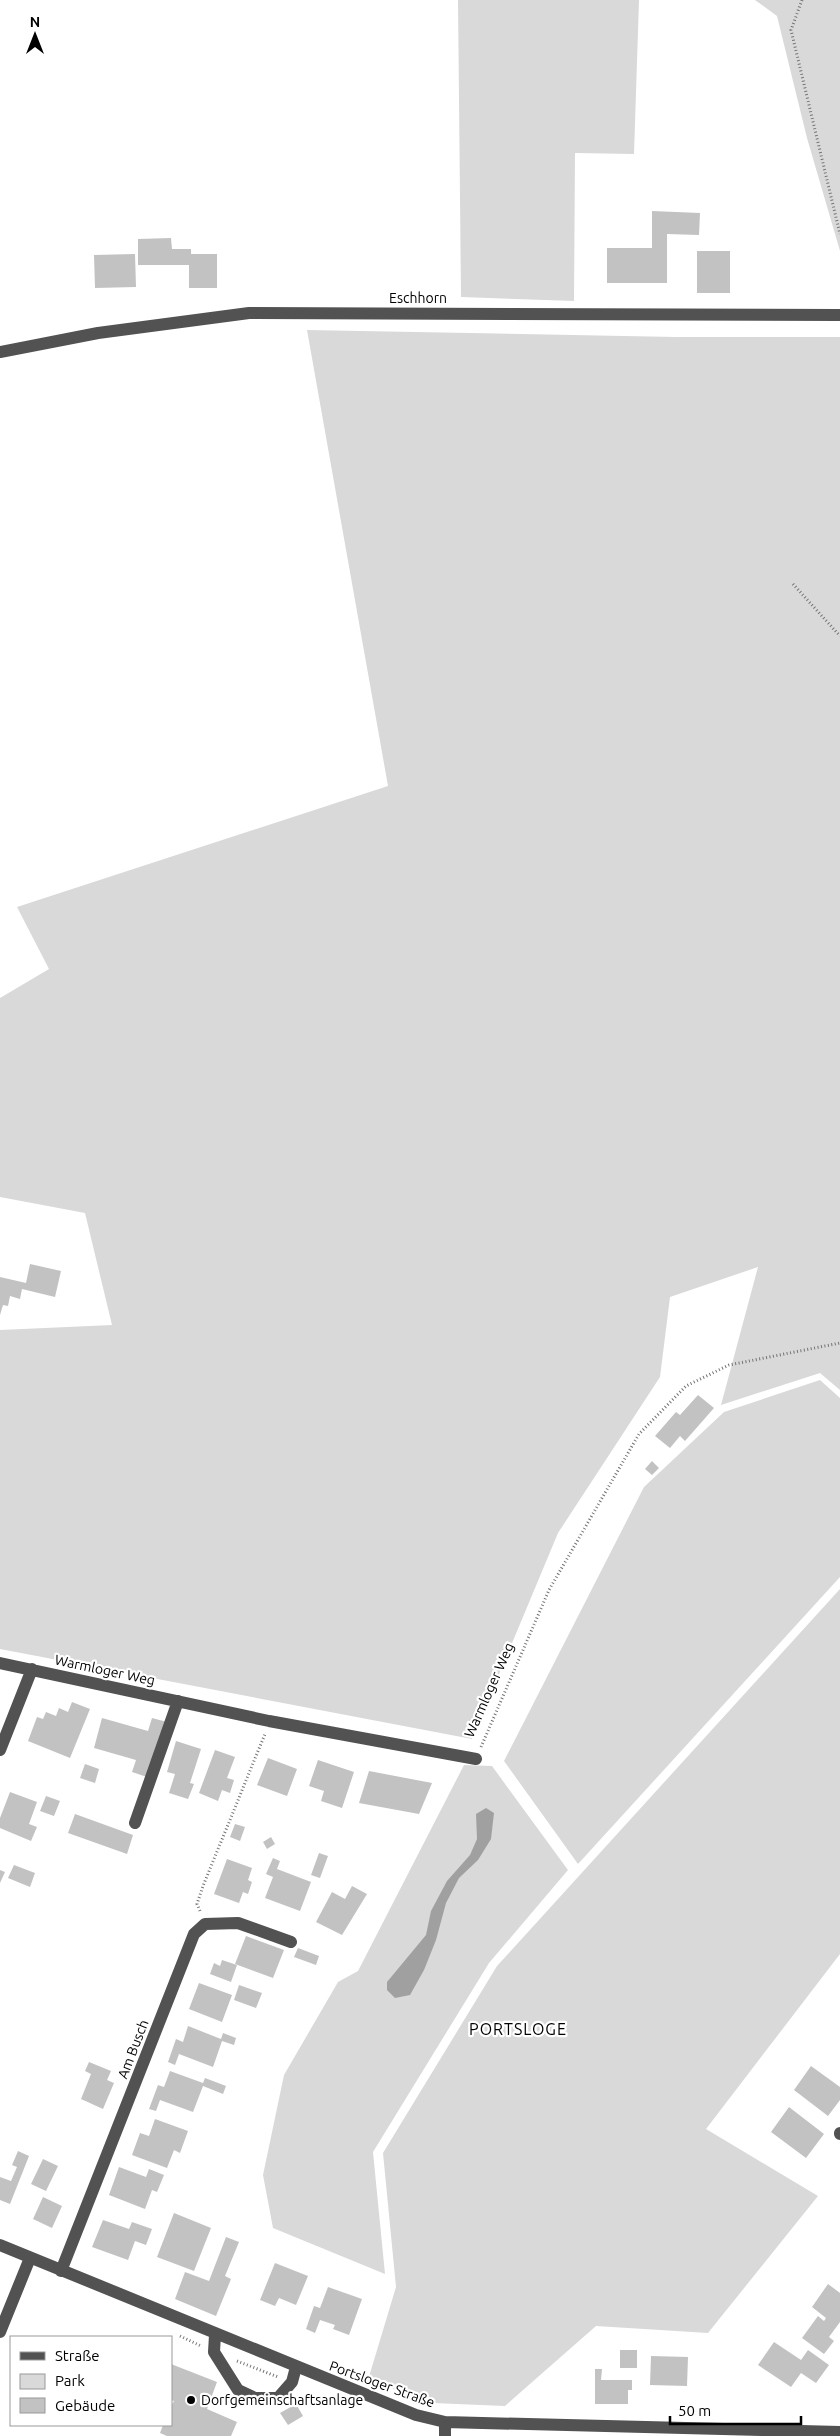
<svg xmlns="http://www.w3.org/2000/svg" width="840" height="2436" font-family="Ubuntu,sans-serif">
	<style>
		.green { fill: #d9d9d9 }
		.water { fill: #a0a0a0 }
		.building { fill: #c2c2c2 }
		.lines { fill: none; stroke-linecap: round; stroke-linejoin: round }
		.path { stroke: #747474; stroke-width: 3; stroke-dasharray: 1 2.5; stroke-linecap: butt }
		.minor { stroke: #525252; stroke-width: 12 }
		.poi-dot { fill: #000; stroke: #fff; stroke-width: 2 }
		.labels { text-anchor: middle; stroke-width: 4.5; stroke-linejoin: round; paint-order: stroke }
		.street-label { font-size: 14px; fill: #000; stroke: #fff }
		.poi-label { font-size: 14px; fill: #000; stroke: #fff; text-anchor: start }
		.quarter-label { font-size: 16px; letter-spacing: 1px; fill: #000; stroke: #fff }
	</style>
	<rect width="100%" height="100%" fill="#fff"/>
	<!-- green -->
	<path class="green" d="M458,0h181l-5,154 -59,-1 -1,148 -113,-4z
		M755,0h85v251l-33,-113 -30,-122z
		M307,330l369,7h164v1053l-20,-17 -99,32 37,-138 -88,30 -10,80 -102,156 -86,206 -472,-90v-319l112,-5 -27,-112 -85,-16v-199l49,-29 -32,-62 371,-121z
		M820,1380l20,18v179l-262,287 -74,-103 140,-274 80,-75z
		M840,1589v365l-134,175 112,67 -110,137 -112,-7 -91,80 -72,-3 -65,-23 28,-93 -13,-134 114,-187z
		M464,1765l28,1 76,104 -79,93 -116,189 12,122 -112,-46 -10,-53 21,-100 54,-93 20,-11z"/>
	<!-- water -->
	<path class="water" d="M486,1808l8,5 -3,26 -13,21 -19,18 -13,25 -10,37 -12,30 -14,25 -15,3 -8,-8v-8l39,-47 5,-24 16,-30 23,-26 7,-16 -1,-25z"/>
	<!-- building -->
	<path class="building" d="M652,211l48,2 -1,22 -32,-1v49h-60v-35h45z
		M171,238l1,11h19v5h26v34h-28v-23h-51v-26z
		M697,251h33v42h-33z
		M135,254l1,33 -41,1 -1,-33z
		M30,1264l31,7 -6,26 -33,-8 -2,10 -10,-3 -2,10 -5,-1 -3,10v-38l26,6z
		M698,1395l16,13 -29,33 -5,-5 -10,12 -15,-12 21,-24 4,3z
		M652,1461l7,7 -7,7 -7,-6z
		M72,1702l18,7 -20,49 -42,-17 9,-24 6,2 3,-7 10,4 3,-8 9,4z
		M102,1718l46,13 4,-13 15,4 -17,56 -18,-6 4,-12 -42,-12z
		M176,1741l25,8 -11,34 4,1 -6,15 -19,-6 6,-19 -8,-2z
		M215,1750l20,7 -8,21 7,2 -4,13 -8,-3 -4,11 -19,-8z
		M268,1758l29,11 -10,27 -30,-11z
		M318,1760l36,12 -12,36 -21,-7 3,-10 -15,-5z
		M85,1764l14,5 -4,14 -15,-5z
		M369,1771l63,12 -13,31 -60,-11z
		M10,1792l27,10 -8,22 8,3 -6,14 -31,-13v-10z
		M46,1796l14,5 -6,15 -14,-5z
		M75,1814l58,21 -6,19 -59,-21z
		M235,1824l10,3 -5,14 -10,-4z
		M271,1837l4,7 -8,5 -4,-7z
		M319,1853l9,3 -8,22 -9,-3z
		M273,1858l7,3 -3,8 34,13 -11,29 -35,-13 8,-21 -7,-3z
		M227,1859l25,9 -4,12 4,2 -4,12 -5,-2 -4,11 -25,-9z
		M14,1865l21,8 -5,14 -22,-9z
		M0,1870l5,2 -5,11z
		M352,1886l15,8 -25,41 -26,-13 16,-30 13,7z
		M246,1936l38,14 -11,28 -38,-14z
		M298,1948l21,8 -3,9 -22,-8z
		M222,1960l15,5 -6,17 -21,-8 4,-11 6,3z
		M199,1983l33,12 -10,27 -33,-13z
		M239,1985l23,8 -6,15 -22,-8z
		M188,2026l33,13 2,-6 13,5 -2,7 -12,-4 -9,26 -34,-13 -4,11 -7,-3 8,-23 7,3z
		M89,2062l22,9 -4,9 7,3 -11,26 -22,-10 10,-25 -6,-3z
		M811,2066l29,21v13l-12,16 -34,-26z
		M170,2071l33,12 2,-5 21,8 -3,8 -20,-8 -10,26 -33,-12 -4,11 -7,-2 9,-24 6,2z
		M789,2107l35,27 -18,24 -35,-26z
		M155,2119l33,12 -8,22 -6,-3 -7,18 -35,-13 8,-22 9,3z
		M18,2151l11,5 -19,48 -10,-4v-23l11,4 6,-14 -5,-2z
		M43,2159l15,7 -12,25 -15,-7z
		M119,2167l27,10 3,-8 15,6 -7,17 -5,-2 -7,19 -36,-14z
		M43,2197l19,9 -10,22 -19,-9z
		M174,2213l37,15 -17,43 -37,-14z
		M103,2220l26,9 3,-7 20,7 -6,16 -11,-4 -7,19 -36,-13z
		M226,2237l13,5 -14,34 6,3 -15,37 -41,-17 10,-27 24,9z
		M275,2263l33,13 -12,29 -17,-7 -4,8 -15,-6z
		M828,2284l12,9v29l-11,15 5,4 -10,13 -22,-16 16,-22 6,5 2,-3 -14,-11z
		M328,2287l34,12 -13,36 -16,-6 2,-4 -15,-5 -5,13 -9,-4 8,-23 6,2z
		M774,2342l27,18 7,-10 21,15 -13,18 -15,-10 -10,14 -33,-22z
		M620,2350h17v18h-17z
		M651,2356l37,1 -1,29 -37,-1z
		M171,2364l46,18 -10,27 30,13 -6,14h-64l-7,-3 3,-8h8v-19l3,-5 -3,-1z
		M595,2369h7l-1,11h31v10h-4v14h-33z
		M296,2404l7,12 -15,9 -8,-12z"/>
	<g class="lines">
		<!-- path -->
		<path class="path" d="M802,0l-11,30 49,204
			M793,584l47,52
			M481,1747l68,-157 90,-156 47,-48 43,-21 111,-22
			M200,1911l-3,-7 6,-18 62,-152
			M180,2336l21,10
			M237,2361l41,16"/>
		<!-- minor -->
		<path class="minor" d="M0,352l98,-19 151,-20 591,2
			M0,1663l269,58 207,38
			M0,1750l32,-81
			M135,1823l43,-122
			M840,2134v-1
			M0,2245l416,170 29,7 395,10
			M61,2271l133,-337 11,-10 33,-1 53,19
			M0,2332l30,-74
			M215,2335l-1,17 24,38 17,8h23l14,-16 4,-15
			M445,2436v-14"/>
	</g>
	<!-- markers -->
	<circle class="poi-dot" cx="191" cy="2400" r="5"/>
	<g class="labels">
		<!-- street labels -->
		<g class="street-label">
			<text x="418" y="303">Eschhorn</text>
			<text transform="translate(105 1670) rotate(12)" y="5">Warmloger Weg</text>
			<text transform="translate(489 1690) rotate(-66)" y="5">Warmloger Weg</text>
			<text transform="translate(133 2049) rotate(-69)" y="5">Am Busch</text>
			<text transform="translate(382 2384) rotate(20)" y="5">Portsloger Straße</text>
		</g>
		<!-- poi labels -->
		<g class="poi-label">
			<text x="201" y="2405">Dorfgemeinschaftsanlage</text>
		</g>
		<!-- quarter labels -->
		<g class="quarter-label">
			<text x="518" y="2035">PORTSLOGE</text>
		</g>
	</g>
	<!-- legend -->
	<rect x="10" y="2336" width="162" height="90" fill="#ffffff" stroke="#999999"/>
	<rect x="20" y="2352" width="25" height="8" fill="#525252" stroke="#999999"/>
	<text x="55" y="2361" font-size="15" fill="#000000">Straße</text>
	<rect x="20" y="2374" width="25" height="15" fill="#d9d9d9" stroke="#999999"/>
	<text x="55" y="2386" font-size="15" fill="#000000">Park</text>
	<rect x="20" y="2398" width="25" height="15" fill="#c2c2c2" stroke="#999999"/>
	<text x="55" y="2411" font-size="15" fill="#000000">Gebäude</text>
	<!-- north arrow -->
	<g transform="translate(35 35)" stroke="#ffffff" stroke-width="4" paint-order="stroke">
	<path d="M0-4L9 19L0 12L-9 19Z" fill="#000000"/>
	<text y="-8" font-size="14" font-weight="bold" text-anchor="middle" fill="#000000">N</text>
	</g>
	<!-- scale -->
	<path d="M670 2416v8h131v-8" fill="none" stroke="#000000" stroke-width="2.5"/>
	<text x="678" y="2416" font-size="15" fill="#000000" stroke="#ffffff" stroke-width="4" paint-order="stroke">50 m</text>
</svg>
